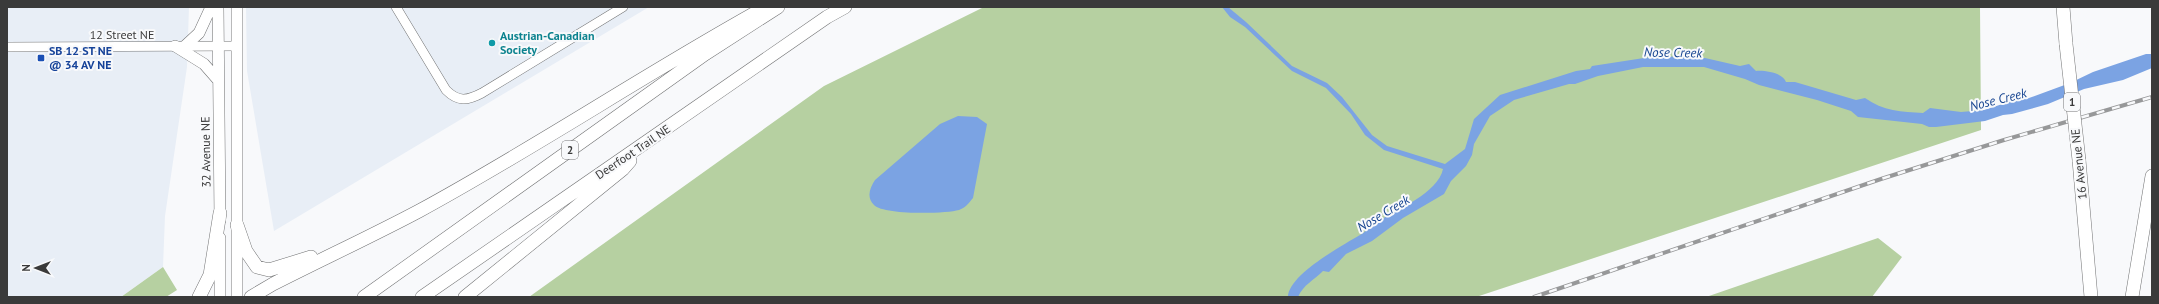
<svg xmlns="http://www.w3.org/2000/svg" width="2159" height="304" font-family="'PT Sans',sans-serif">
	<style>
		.built { fill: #e8eef6 }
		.green { fill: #b6d0a1 }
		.water { fill: #7ba3e3 }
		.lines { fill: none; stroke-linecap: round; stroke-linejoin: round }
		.minor-casing { stroke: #727374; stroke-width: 10 }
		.major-casing { stroke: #727374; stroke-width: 12 }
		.highway-casing { stroke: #727374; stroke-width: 14 }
		.minor { stroke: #fff; stroke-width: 9 }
		.major { stroke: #fff; stroke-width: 11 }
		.highway { stroke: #fff; stroke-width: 13 }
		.rail-casing { stroke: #979899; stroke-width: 4 }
		.rail { stroke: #f8f9fb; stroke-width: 2.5; stroke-dasharray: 8; stroke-linecap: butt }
		.highway-bridge-casing { stroke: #727374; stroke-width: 14; stroke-linecap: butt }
		.highway-bridge { stroke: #fff; stroke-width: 13 }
		.culture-dot { fill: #0f9aa8; stroke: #f8f9fb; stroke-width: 1.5 }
		.transit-dot { fill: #1a4fb4; stroke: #f8f9fb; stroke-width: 1.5 }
		.labels { text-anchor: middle; stroke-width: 4; stroke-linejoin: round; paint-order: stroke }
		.shield { fill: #f8f9fb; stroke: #737374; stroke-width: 1 }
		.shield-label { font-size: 11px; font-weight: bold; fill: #3a3a3a }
		.street-label { font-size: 12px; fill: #3a3a3a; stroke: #f8f9fb }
		.culture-label { font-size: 12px; font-weight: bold; fill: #0d838f; stroke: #f8f9fb; text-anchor: start }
		.transit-label { font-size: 12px; font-weight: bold; fill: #164399; stroke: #f8f9fb; text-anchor: start }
		.water-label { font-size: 13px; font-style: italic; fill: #164490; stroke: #f8f9fb }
	</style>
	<rect width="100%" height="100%" fill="#f8f9fb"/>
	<!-- built -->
	<path class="built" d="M7,7h182l-2,60 -22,149 -2,51 -42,30h-114z
		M246,7h403l-375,224 -27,-160z"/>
	<!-- green -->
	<path class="green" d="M984,7h996l1,123 -505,167h-947l295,-211z
		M1878,238l24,19 -30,40h-166z
		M163,267l14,23 -11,7h-45z"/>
	<!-- water -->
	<path class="water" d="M1222,7h6l18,15 46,44 35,17 15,14 30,38 15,11 58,18 20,-15 9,-30 26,-24 76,-24 14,-2 2,-3 65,-10 48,2 35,8 9,-2 7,7c9,-1 27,2 30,11h9l61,18 9,-2c18,13 37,14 58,15l7,-5 31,4 23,-2 37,-12h8l41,-15 23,-11 53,-18h6v14l-29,12 -39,9 -36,15 -36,10 -9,1 -18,6 -49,6h-7l-7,-3 -64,-7 -7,-6 -34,-11 -58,-15 -14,-6 -41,-12h-61l-45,9 -23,8h-6l-55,16 -24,16 -16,28 -2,11 -6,11 -15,15 -7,13 -41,24 -31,23 -26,13 -17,18 -6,-1c-9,9 -20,14 -25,26h-10c0,-22 55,-52 72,-62 7,-4 11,-10 17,-13 19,-12 61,-29 66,-53l-59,-19 -19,-15 -14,-21 -25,-26 -34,-17 -47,-44 -15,-10z
		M958,116l19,1 10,7 -14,74c-4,5 -8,10 -14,12 -14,4 -76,5 -85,-5 -8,-8 -4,-17 1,-25l65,-56z"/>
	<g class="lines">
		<defs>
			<path id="minor" d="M396,7l50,83c12,12 21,11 36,3l141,-86
				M7,47l230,-1"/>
			<path id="major" d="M218,7l2,213
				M237,7v290
				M175,46l29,18 14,16
				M185,46l14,-13 12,-26
				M220,297v-59"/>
			<path id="highway" d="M2063,7l3,37
				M2079,160l12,137
				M237,225l9,26 11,16 12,3 42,-13
				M199,297l11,-22 10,-62
				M251,297l22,-13c49,-25 99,-48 146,-73 118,-64 229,-139 347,-204
				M364,297l341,-243 73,-47
				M422,297l405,-280 18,-10
				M465,297l158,-128 7,-8
				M2132,297l20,-121"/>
		</defs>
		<!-- minor casing -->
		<use href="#minor" class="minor-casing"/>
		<!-- major casing -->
		<use href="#major" class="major-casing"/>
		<!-- highway casing -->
		<use href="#highway" class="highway-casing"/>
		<!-- minor -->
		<use href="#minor" class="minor"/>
		<!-- major -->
		<use href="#major" class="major"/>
		<!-- highway -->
		<use href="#highway" class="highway"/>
		<defs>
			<path id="rail" d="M1534,297l347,-118 123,-39 148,-43"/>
		</defs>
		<!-- rail casing -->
		<use href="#rail" class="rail-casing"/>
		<!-- rail -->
		<use href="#rail" class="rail"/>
		<defs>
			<path id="highway-bridge" d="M2066,44l13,116"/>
		</defs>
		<!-- highway-bridge casing -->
		<use href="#highway-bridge" class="highway-bridge-casing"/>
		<!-- highway-bridge -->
		<use href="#highway-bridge" class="highway-bridge"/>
	</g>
	<!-- markers -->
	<circle class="culture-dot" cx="492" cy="43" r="4"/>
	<rect class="transit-dot" x="37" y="54" width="8" height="8" rx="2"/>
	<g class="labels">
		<!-- shield labels -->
		<g class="shield">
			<rect x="2064" y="93" width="16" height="18" rx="3"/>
			<rect x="562" y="141" width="16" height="18" rx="3"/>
		</g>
		<g class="shield-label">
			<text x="2072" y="106">1</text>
			<text x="570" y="154">2</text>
		</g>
		<!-- street labels -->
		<g class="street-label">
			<text x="122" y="39">12 Street NE</text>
			<text transform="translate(206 152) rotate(-91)" y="4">32 Avenue NE</text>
			<text transform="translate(633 152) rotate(-34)" y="4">Deerfoot Trail NE</text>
			<text transform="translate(2079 164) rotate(-96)" y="4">16 Avenue NE</text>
		</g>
		<!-- culture labels -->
		<g class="culture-label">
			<text x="500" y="40">Austrian-Canadian<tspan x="500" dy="14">Society</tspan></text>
		</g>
		<!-- transit labels -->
		<g class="transit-label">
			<text x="49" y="55">SB 12 ST NE<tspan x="49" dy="14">@ 34 AV NE</tspan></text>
		</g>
		<!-- water labels -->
		<g class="water-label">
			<text transform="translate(1673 52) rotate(1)" y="5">Nose Creek</text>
			<text transform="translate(1998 99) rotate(-14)" y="5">Nose Creek</text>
			<text transform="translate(1383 213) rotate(-31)" y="5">Nose Creek</text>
		</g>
	</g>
	<!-- border -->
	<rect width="2159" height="304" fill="none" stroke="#3a3a3a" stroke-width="16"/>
	<!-- north arrow -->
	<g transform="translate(36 268) rotate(270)" stroke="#f8f9fb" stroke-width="3" paint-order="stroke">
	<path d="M0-3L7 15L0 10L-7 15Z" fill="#3a3a3a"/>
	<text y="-6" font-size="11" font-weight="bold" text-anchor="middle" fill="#3a3a3a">N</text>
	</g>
</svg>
